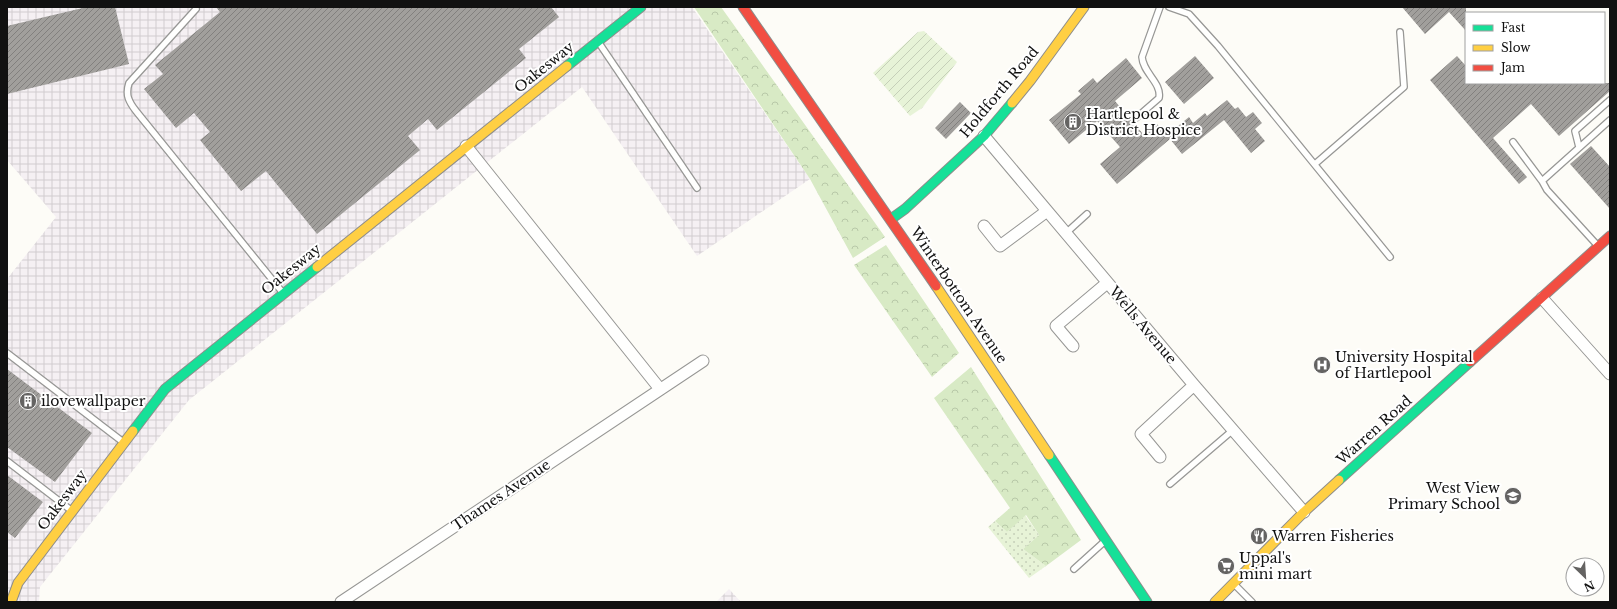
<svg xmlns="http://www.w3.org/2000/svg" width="1617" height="609" font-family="'Libre Baskerville',serif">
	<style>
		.industrial { fill: url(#industrial-grid) }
		.grass { fill: url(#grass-dots) }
		.forest { fill: url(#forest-crowns) }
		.garden { fill: url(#garden-furrows) }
		.building { fill: url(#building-hatch) }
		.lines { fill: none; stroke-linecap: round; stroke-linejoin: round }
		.lane-casing { stroke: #979795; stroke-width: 8 }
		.street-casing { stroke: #979795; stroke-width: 13 }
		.fast-casing { stroke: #8e8d8b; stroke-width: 11 }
		.slow-casing { stroke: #8e8d8b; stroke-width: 11 }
		.jam-casing { stroke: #8e8d8b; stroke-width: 11 }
		.lane { stroke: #fffffe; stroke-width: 5.5 }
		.street { stroke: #fffffe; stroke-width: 11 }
		.fast { stroke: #16e098; stroke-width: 9 }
		.slow { stroke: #ffcf43; stroke-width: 9 }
		.jam { stroke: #f24e42; stroke-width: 9 }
		.labels { text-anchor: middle; stroke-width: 4; stroke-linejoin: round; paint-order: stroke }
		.street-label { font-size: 14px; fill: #111; stroke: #fff }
		.poi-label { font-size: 14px; fill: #111; stroke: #fff; text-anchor: start }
	</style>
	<defs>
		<pattern id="industrial-grid" width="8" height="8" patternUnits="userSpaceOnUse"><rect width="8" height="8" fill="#f5f0f3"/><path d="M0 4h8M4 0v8" fill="none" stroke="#d1cdcf"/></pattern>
		<pattern id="grass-dots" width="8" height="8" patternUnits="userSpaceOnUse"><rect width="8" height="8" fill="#e7f3d7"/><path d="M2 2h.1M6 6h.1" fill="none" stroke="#c5cfb8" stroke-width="1.8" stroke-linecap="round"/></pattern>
		<pattern id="forest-crowns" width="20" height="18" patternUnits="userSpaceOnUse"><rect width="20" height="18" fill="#d8eac5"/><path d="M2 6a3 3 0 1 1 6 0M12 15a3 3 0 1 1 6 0" fill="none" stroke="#b8c8a8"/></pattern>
		<pattern id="garden-furrows" width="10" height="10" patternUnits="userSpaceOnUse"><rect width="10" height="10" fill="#e7f3d7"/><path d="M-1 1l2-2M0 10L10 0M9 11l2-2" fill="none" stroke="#c5cfb8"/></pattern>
		<pattern id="building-hatch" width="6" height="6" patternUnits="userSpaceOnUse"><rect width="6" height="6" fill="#a19f9c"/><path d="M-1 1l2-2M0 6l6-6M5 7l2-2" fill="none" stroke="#82807e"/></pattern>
	</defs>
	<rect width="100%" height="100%" fill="#fdfcf7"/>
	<!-- industrial -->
	<path class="industrial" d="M7,7h685l118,172 -113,77 -115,-169 -393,313 -149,187 -1,15h-32v-323l49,-62 -49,-57z
		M729,589l12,13h-25z"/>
	<!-- grass -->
	<path class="grass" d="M1025,515l14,20 -16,14 23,17 -17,12 -41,-51 7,-6 12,11z"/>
	<!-- forest -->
	<path class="forest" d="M694,7h27l164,230 -32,21 -43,-79z
		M886,245l73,108 -27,24 -78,-112z
		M971,367l110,173 -35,26 -23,-17 16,-14 -13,-20 -19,17 -12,-11 15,-13 -76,-110z"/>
	<!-- garden -->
	<path class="garden" d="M924,31l33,31 -35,46 -12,8 -37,-43 45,-41z"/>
	<!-- building -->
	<path class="building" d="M87,7h28l14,57 -122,30v-68z
		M216,7h335l8,10 -40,32 7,9 -89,72 -9,-11 -20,17 12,14 -103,84 -51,-63 -25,20 -41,-51 10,-8 -16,-19 -18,15 -32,-39 19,-15 -8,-9 65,-53z
		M1402,7h64v24l-17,-19 -24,22z
		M1195,56l19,22 -30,26 -19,-22z
		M1457,56l9,10v17h144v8l-51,45 -28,-32 -38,34 34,39 -8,7 -89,-104z
		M1126,58l16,20 -27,23 28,33 13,-11 13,14 -2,-2 22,-18 4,6 12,-10 2,3 20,-16 8,9 3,-2 8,10 7,-5 9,11 -7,6 10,12 -14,12 -27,-33 -42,34 -12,-15 -53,45 -17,-20 20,-17 -23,-26 -28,23 -20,-24 32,-26 -3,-3 15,-13 4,5z
		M960,102l11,11 -25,26 -11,-11z
		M1591,146l19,21v42l-40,-45z
		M7,369l85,64 -37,49 -48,-35z
		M7,475l36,27 -28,36 -8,-6z"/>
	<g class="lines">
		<defs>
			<path id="lane" d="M1169,7l20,7 29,32 172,211
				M196,9l-67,74c-4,12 0,19 7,28l147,182
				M599,43l98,145
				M1136,118l23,-20c3,-15 -16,-25 -17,-41l18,-50
				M1513,142l29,39
				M1579,147l-4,-16 35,-31
				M1315,164l89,-77 -4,-55
				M1066,233l21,-19
				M1598,246l-51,-56 -5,-9 68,-61
				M7,353l116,89
				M7,461l65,50
				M1170,484l63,-54
				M1074,569l31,-28
				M1234,584l18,18"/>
			<path id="street" d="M984,136l210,249 110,127
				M466,146l194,243
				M984,226l16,20 47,-35
				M1542,298l68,76
				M1073,346l-17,-20 51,-43
				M1160,457l-19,-23 53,-49
				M341,602l362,-241"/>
			<path id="fast" d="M567,66l74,-59
				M891,219l14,-10 79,-73 28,-33
				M133,431l32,-42 152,-122
				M1049,455l98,147
				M1339,480l131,-118"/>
			<path id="slow" d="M1012,103l18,-22 54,-74
				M317,267l250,-201
				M936,286l113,169
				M11,602l7,-19 115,-152
				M1215,602l89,-90 35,-32"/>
			<path id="jam" d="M743,7l193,279
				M1470,362l140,-126"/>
		</defs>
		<!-- lane casing -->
		<use href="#lane" class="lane-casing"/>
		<!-- street casing -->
		<use href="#street" class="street-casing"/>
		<!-- fast casing -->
		<use href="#fast" class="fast-casing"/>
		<!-- slow casing -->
		<use href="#slow" class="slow-casing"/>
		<!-- jam casing -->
		<use href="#jam" class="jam-casing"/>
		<!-- lane -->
		<use href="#lane" class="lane"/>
		<!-- street -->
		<use href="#street" class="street"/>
		<!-- fast -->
		<use href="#fast" class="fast"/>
		<!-- slow -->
		<use href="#slow" class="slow"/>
		<!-- jam -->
		<use href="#jam" class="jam"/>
	</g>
	<!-- icons -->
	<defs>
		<symbol id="building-disc" viewBox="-11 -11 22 22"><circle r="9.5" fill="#646362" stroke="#fff"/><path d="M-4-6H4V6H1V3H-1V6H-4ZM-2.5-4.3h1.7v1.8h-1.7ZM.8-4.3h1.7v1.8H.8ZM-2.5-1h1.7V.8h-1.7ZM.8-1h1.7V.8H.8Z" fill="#fff"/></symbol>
		<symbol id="hospital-disc" viewBox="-11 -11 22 22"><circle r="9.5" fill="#646362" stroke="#fff"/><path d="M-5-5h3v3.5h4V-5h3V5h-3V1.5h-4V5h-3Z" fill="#fff"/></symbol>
		<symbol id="school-disc" viewBox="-11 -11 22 22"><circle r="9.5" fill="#646362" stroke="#fff"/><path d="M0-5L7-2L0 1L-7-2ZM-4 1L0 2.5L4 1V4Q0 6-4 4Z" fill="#fff"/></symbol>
		<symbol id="restaurant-disc" viewBox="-11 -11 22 22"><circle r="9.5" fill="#646362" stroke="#fff"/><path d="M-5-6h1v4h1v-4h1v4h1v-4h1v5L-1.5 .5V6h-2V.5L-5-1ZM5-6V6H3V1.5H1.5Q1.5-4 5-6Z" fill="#fff"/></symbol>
		<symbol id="supermarket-disc" viewBox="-11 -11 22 22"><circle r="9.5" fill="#646362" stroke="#fff"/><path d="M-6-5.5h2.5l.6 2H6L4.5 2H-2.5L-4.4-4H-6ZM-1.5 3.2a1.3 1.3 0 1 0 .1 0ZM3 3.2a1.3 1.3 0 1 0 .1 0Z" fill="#fff"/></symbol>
	</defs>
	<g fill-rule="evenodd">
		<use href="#building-disc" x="1063" y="112" width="20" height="20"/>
		<use href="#hospital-disc" x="1312" y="355" width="20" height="20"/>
		<use href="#building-disc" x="18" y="391" width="20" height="20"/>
		<use href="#school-disc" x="1503" y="486" width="20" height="20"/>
		<use href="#restaurant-disc" x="1249" y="526" width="20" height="20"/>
		<use href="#supermarket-disc" x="1216" y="556" width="20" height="20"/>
	</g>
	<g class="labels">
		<!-- street labels -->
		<g class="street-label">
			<text transform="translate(544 67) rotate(-39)" y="5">Oakesway</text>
			<text transform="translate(999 92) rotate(-50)" y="5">Holdforth Road</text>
			<text transform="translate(291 269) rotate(-39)" y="5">Oakesway</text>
			<text transform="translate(959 295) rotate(56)" y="5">Winterbottom Avenue</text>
			<text transform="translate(1143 325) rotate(50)" y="5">Wells Avenue</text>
			<text transform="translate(1374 430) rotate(-42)" y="5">Warren Road</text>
			<text transform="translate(501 495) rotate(-34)" y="5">Thames Avenue</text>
			<text transform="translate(62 500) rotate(-53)" y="5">Oakesway</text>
		</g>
		<!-- poi labels -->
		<g class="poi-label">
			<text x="1086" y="119">Hartlepool &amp;<tspan x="1086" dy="16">District Hospice</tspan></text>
			<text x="1335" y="362">University Hospital<tspan x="1335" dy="16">of Hartlepool</tspan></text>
			<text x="41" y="406">ilovewallpaper</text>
			<text x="1500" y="493" text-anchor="end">West View<tspan x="1500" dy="16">Primary School</tspan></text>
			<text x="1272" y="541">Warren Fisheries</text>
			<text x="1239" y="563">Uppal's<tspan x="1239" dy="16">mini mart</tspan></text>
		</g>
	</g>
	<!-- border -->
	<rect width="1617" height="609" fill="none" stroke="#111111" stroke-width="16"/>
	<!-- legend -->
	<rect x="1465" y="12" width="140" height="72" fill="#ffffff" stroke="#a0a0a0"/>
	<rect x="1473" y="25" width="20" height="6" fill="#16e098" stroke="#a0a0a0"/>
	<text x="1501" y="32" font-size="12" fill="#111111">Fast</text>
	<rect x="1473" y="45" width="20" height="6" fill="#ffcf43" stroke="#a0a0a0"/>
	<text x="1501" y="52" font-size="12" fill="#111111">Slow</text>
	<rect x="1473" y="65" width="20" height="6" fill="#f24e42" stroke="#a0a0a0"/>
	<text x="1501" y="72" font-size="12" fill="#111111">Jam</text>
	<!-- north arrow -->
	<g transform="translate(1585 577) rotate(155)"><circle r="19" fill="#ffffff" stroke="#a0a0a0"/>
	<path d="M0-3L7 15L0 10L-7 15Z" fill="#646362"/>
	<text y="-6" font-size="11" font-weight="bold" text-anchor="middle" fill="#111111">N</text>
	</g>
</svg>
